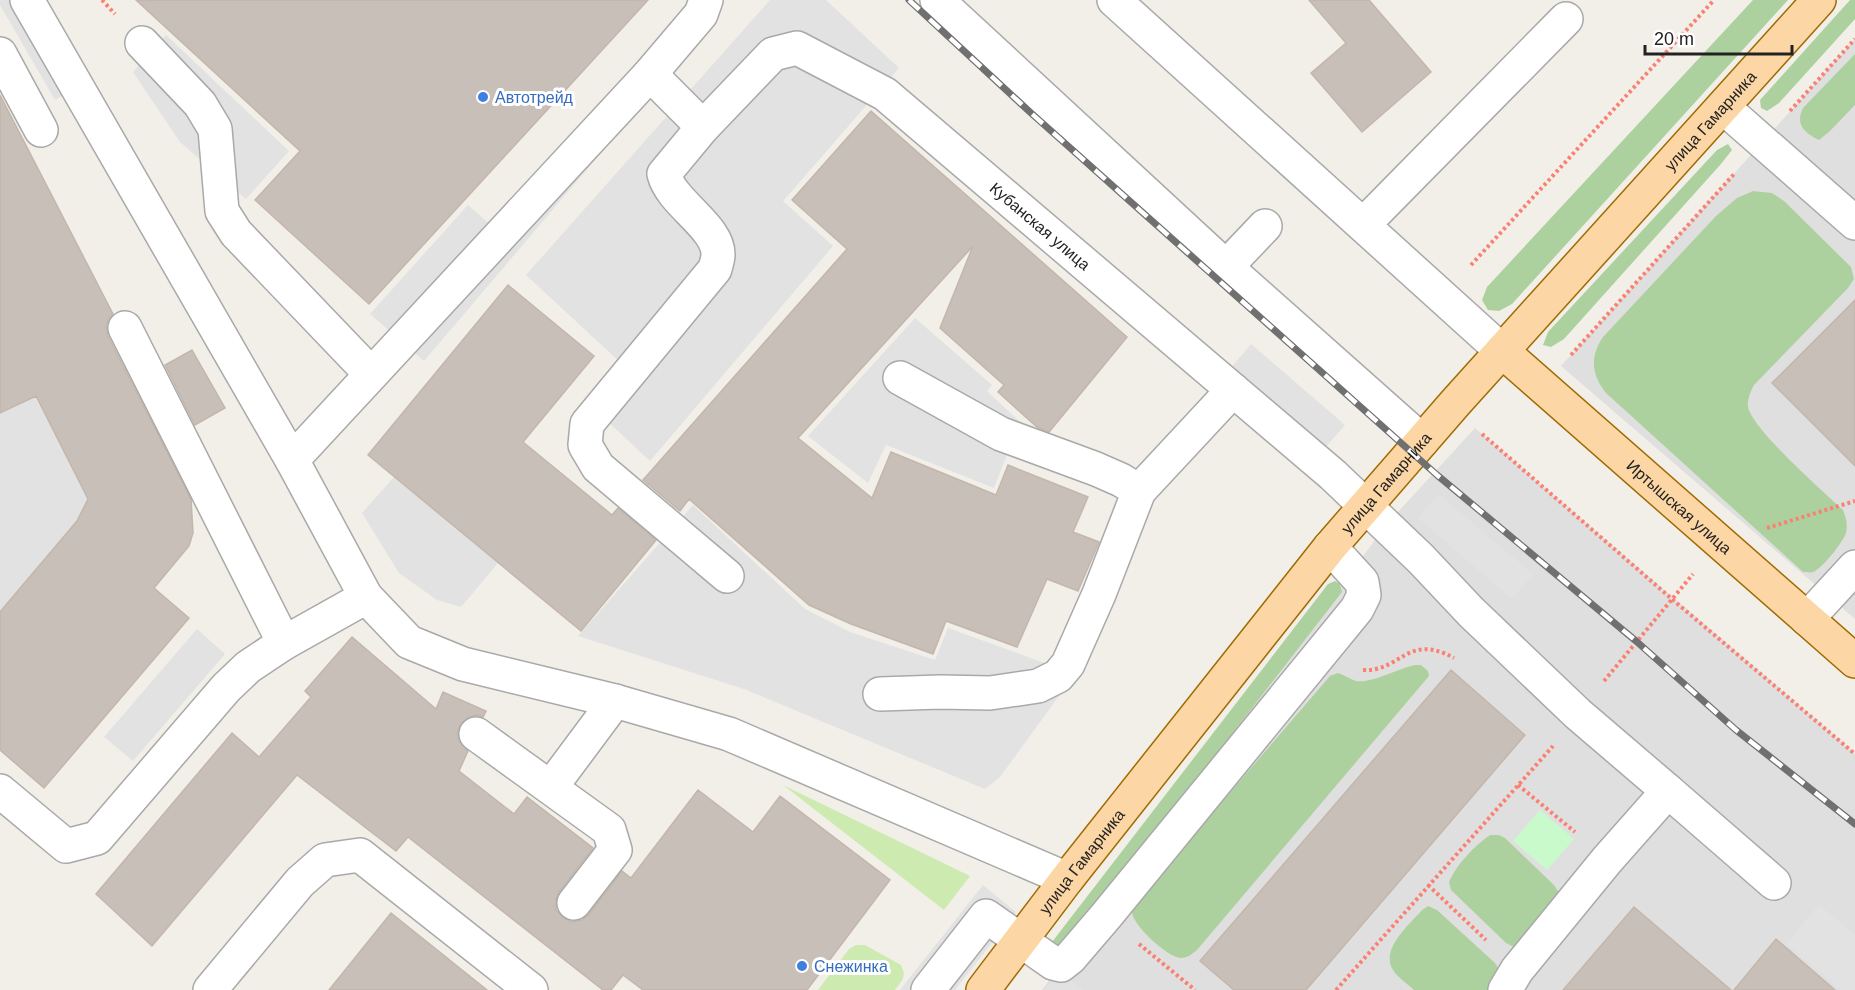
<svg xmlns="http://www.w3.org/2000/svg" width="1855" height="990" font-family="Arial,sans-serif">
	<style>
		.residential { fill: #e0dfdf }
		.grass { fill: #cdebb0 }
		.forest { fill: #add19e }
		.park { fill: #c8facc }
		.parking { fill: #e2e2e2 }
		.building { fill: #c7bfb8; stroke: #c4b6ab; stroke-width: 1.5 }
		.lines { fill: none; stroke-linecap: round; stroke-linejoin: round }
		.minor-casing { stroke: #a9a9a9; stroke-width: 36 }
		.major-casing { stroke: #a06b00; stroke-width: 36 }
		.path { stroke: #fa8072; stroke-width: 4; stroke-dasharray: 3 3; stroke-linecap: butt }
		.minor { stroke: #fff; stroke-width: 33 }
		.major { stroke: #fcd6a4; stroke-width: 33 }
		.rail-casing { stroke: #707070; stroke-width: 7 }
		.rail { stroke: #fff; stroke-width: 4.5; stroke-dasharray: 14; stroke-linecap: butt }
		.shop-dot { fill: #3f7fe0; stroke: #fff; stroke-width: 2 }
		.labels { text-anchor: middle; stroke-width: 6; stroke-linejoin: round; paint-order: stroke }
		.shop-label { font-size: 16px; fill: #366cbe; stroke: #fff; text-anchor: start }
		.street-label { font-size: 16px; fill: #222; stroke: #fff }
	</style>
	<rect width="100%" height="100%" fill="#f2efe9"/>
	<!-- residential -->
	<path class="residential" d="M1855,39v580l-294,-253z
		M1475,428l380,325v237h-813l344,-465z"/>
	<!-- grass -->
	<path class="grass" d="M783,785l187,91 -26,34z
		M856,945h9l36,20 3,8 -1,6 -8,11h-77l31,-41z"/>
	<!-- forest -->
	<path class="forest" d="M1753,0h35l-276,304 -13,7 -11,-1 -6,-10 5,-13z
		M1850,0h5v19l-76,84 -12,8 -6,-3 -1,-8z
		M1855,54v51l-26,27 -10,8c-15,-7 -24,-16 -16,-32z
		M1728,144l4,6 -11,14 -157,175 -13,8 -8,-2 5,-13 169,-182z
		M1753,191l19,2 12,8 67,66 3,12 -6,9 -94,97c-4,7 -7,15 -6,22 5,23 75,84 95,103 3,8 5,14 3,23 -3,9 -24,36 -33,39 -1,1 -9,0 -10,0l-197,-179c-15,-18 -16,-37 -3,-56l113,-121 21,-18z
		M1335,581l5,3 2,8 -279,360 -11,-10 276,-358z
		M1415,665h6l7,6 1,5 -232,274c-6,5 -10,8 -17,8 -14,-2 -46,-32 -48,-45l3,-10 195,-227 8,-3c6,2 12,6 18,8 15,3 43,-13 59,-16z
		M1490,835h9l6,3 49,47 7,11 -38,48 -9,3 -8,-4 -55,-53 -2,-8c8,-18 25,-36 41,-47z
		M1428,906l9,4 58,53 5,8 -10,19h-76c-6,-6 -16,-12 -21,-20 -13,-21 16,-45 29,-60z"/>
	<!-- park -->
	<path class="park" d="M1540,810l34,29 -27,31 -34,-29z"/>
	<!-- parking -->
	<path class="parking" d="M0,0h17l52,92 -14,8 -55,-95z
		M704,0l16,13 -296,348 -54,-47 98,-109 24,21z
		M770,0h56l73,68 -116,133 50,45 -183,215 -46,-43 32,-41 -110,-102z
		M166,35l123,116 -43,48 -66,-57 -47,-70z
		M915,318l77,67 -5,6 33,31 -26,66 -108,-43 -18,38 -60,-47z
		M1251,344l94,81 -21,24 -94,-80z
		M0,392l9,17 26,-13 53,103 -11,22 -77,91z
		M394,477l104,86 -37,44 -24,-7 -38,-27 -37,-60z
		M1438,494l95,80 -21,25 -94,-81z
		M693,505l112,104 45,23 85,28 13,-32 127,46 -75,103 -15,12 -241,-100 -166,-53z
		M197,629l28,25 -92,107 -29,-24z
		M983,885l33,27 -61,78h-55z
		M1819,905l36,30v55h-14l-55,-46z
		M1059,971l24,19h-39z"/>
	<!-- building -->
	<path class="building" d="M136,0h512l-279,304 -114,-104 45,-49z
		M1309,0h60l62,72 -69,60 -51,-59 35,-30z
		M0,95l113,219 -4,4 -3,8 2,10 83,163 2,34 -4,13 -35,42 35,30 -145,170 -44,-38v-138l77,-91 11,-22 -52,-103 -36,17z
		M871,111l256,226 -78,95 -12,-5 -39,-35 6,-7 -64,-57 33,-82 -175,192 74,60 19,-46 105,43 12,-30 80,32 -15,35 26,10 -21,49 -31,-12 -30,68 -71,-26 -13,33 -82,-30 -42,-19 -120,-106 -9,12 -37,-31 204,-231 -55,-49z
		M508,285l86,71 -71,86 89,73 6,-7 38,32 -75,91 -213,-176z
		M1855,300v166l-83,-83z
		M192,350l33,58 -30,17 -30,-60z
		M352,637l84,72 7,-17 43,19 -3,6 -6,-2 -8,2 -8,7 -4,9 2,8 9,10 -9,20 55,43 13,-17 66,51 -34,44 -3,8v10l7,8 9,4 10,-2 7,-6 33,-43 9,7 67,-88 55,42 27,-36 110,84 -83,110h-164l-20,-15 -12,15h-8l-195,-153 -12,14 -99,-76 -145,171 -56,-52 136,-161 27,24 52,-60 -6,-6z
		M1451,670l74,65 -219,255h-72l-34,-29z
		M1634,907l97,83h-168z
		M391,913l96,77h-158z
		M1776,939l59,51h-101z"/>
	<g class="lines">
		<defs>
			<g id="minor">
				<path d="M27,0l265,460 74,137 43,45 54,22 152,37 114,33 338,145"/>
				<path d="M937,0l289,267 196,174"/>
				<path d="M1114,0l388,351"/>
				<path d="M142,43l58,61 15,25 7,82 14,22 135,141"/>
				<path d="M0,54l41,76"/>
				<path d="M650,74l53,53 -39,47c7,29 55,53 54,81 0,4 -2,9 -3,14l-128,155 -2,21 13,22 129,109"/>
				<path d="M1723,107l132,116"/>
				<path id="s1" d="M703,127l70,-73 24,-6 88,46 448,381 88,84 50,53 107,102 90,77 -61,69 -90,110 -12,20"/>
				<path d="M1363,225l203,-206"/>
				<path d="M1226,267l39,-41"/>
				<path d="M900,378l101,56 95,35 25,11 18,11"/>
				<path d="M292,460l358,-386 51,-60 5,-14"/>
				<path d="M1807,619l48,-52"/>
				<path d="M284,643l82,-46"/>
				<path d="M880,694l60,-2 50,1 48,-7 20,-10 10,-12 31,-70 40,-103 94,-101"/>
				<path d="M476,734l133,96 6,20 -41,53"/>
				<path d="M551,787l64,-86"/>
				<path d="M0,791l66,55 31,-8 129,-150 22,-21 36,-24 -159,-315"/>
				<path d="M1668,791l106,92"/>
				<path d="M210,990l90,-108 25,-22 35,-5 171,135"/>
				<path d="M928,990l58,-74 67,47 8,2 9,-7 36,-42 251,-307 7,-14 -2,-13 -32,-35"/>
			</g>
			<g id="major">
				<path id="s2" d="M1502,351l353,310"/>
				<path id="s3" d="M983,990l84,-111 263,-332 126,-145 363,-402"/>
			</g>
		</defs>
		<!-- minor casing -->
		<use href="#minor" class="minor-casing"/>
		<!-- major casing -->
		<use href="#major" class="major-casing"/>
		<!-- path -->
		<path class="path" d="M102,0l13,14
			M1790,111l65,-72
			M1471,265l243,-265
			M1571,355l164,-182
			M1482,434l191,166 182,154
			M1767,528l88,-27
			M1363,670c38,2 44,-38 91,-12
			M1604,681l89,-107
			M1518,785l57,47
			M1428,885l58,55
			M1139,944l56,46
			M1336,990l217,-244"/>
		<!-- minor -->
		<use href="#minor" class="minor"/>
		<!-- major -->
		<use href="#major" class="major"/>
		<defs>
			<path id="rail" d="M909,0l122,113 406,362 199,166 100,89 119,94"/>
		</defs>
		<!-- rail casing -->
		<use href="#rail" class="rail-casing"/>
		<!-- rail -->
		<use href="#rail" class="rail"/>
	</g>
	<!-- markers -->
	<g class="shop-dot">
		<circle cx="483" cy="97" r="6"/>
		<circle cx="802" cy="966" r="6"/>
	</g>
	<g class="labels">
		<!-- shop labels -->
		<g class="shop-label">
			<text x="495" y="103">Автотрейд</text>
			<text x="814" y="972">Снежинка</text>
		</g>
		<!-- street labels -->
		<g class="street-label">
			<text dy="6" stroke="none"><textPath href="#s3" startOffset="1134">улица Гамарника</textPath></text>
			<text dy="6" stroke="none"><textPath href="#s1" startOffset="429">Кубанская улица</textPath></text>
			<text dy="6" stroke="none"><textPath href="#s3" startOffset="648">улица Гамарника</textPath></text>
			<text dy="6" stroke="none"><textPath href="#s2" startOffset="236">Иртышская улица</textPath></text>
			<text dy="6" stroke="none"><textPath href="#s3" startOffset="162">улица Гамарника</textPath></text>
		</g>
	</g>
	<!-- scale -->
	<path d="M1645 45v9h147v-9" fill="none" stroke="#222222" stroke-width="3"/>
	<text x="1654" y="45" font-size="18" fill="#222222" stroke="#ffffff" stroke-width="4.5" paint-order="stroke">20 m</text>
</svg>
